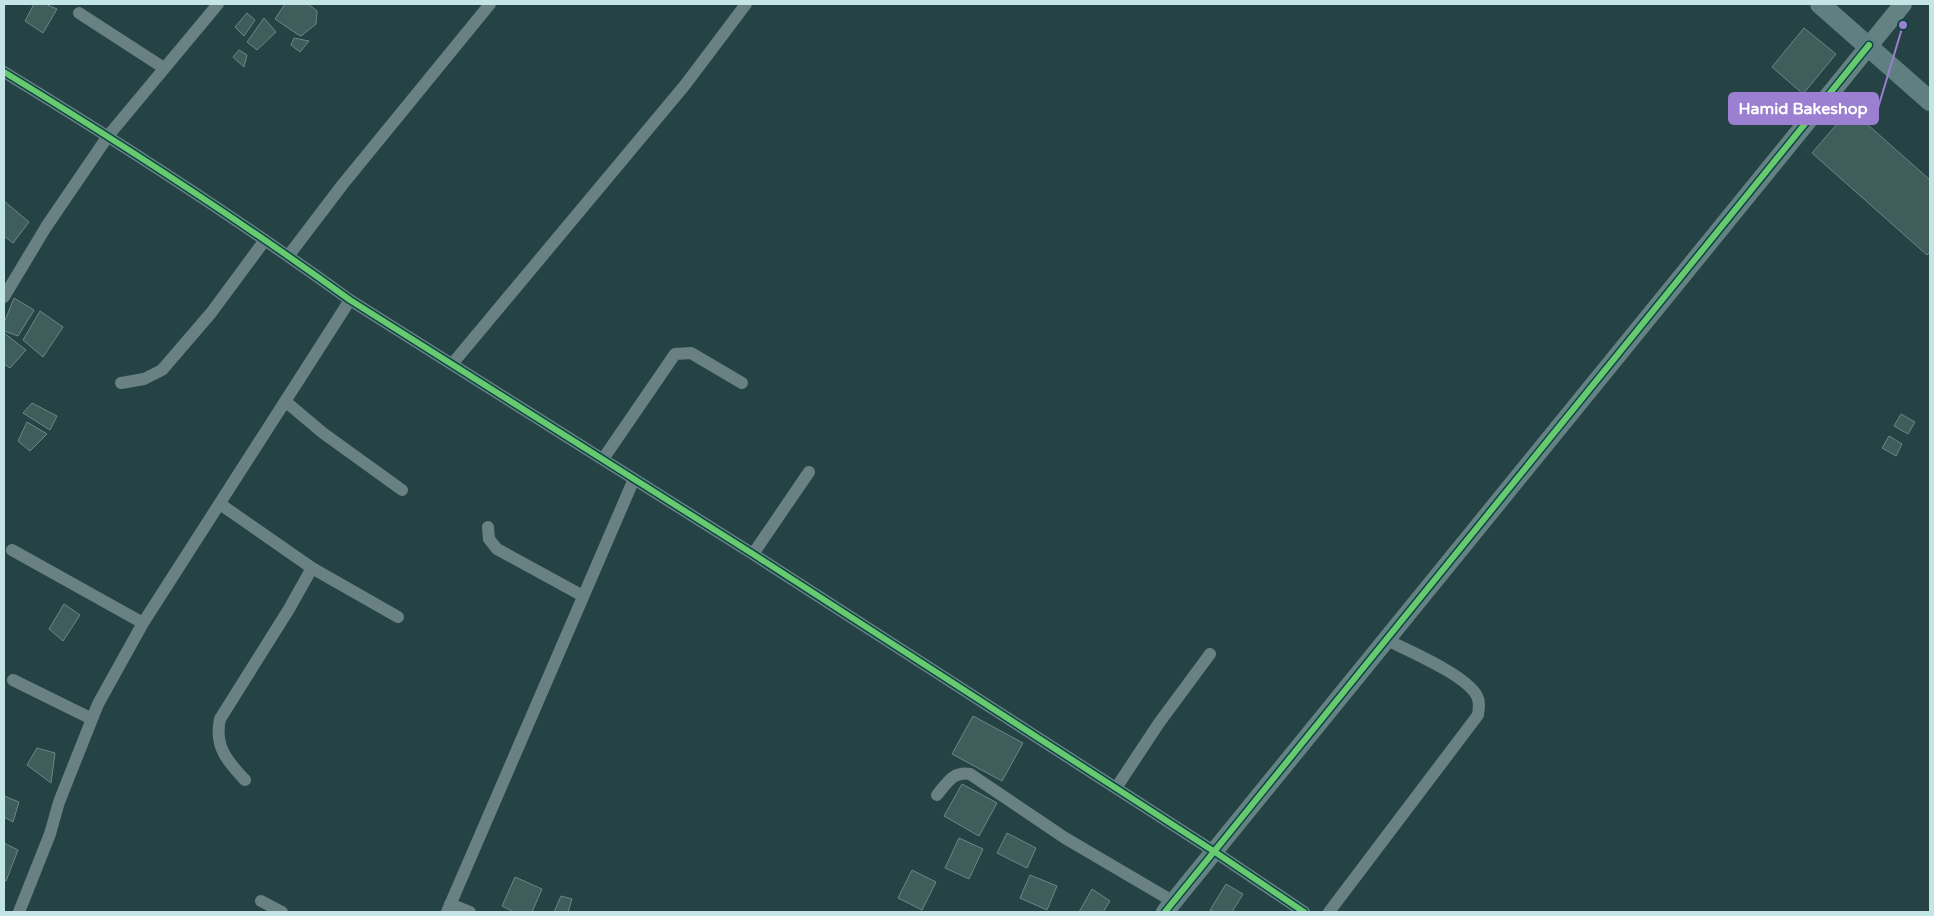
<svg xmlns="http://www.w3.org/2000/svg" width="1934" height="916" font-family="'Varela Round',sans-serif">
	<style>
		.building { fill: #3f5d5a; stroke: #6c8784 }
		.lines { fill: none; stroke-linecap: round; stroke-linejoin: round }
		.street { stroke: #698182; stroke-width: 12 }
		.secondary { stroke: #658283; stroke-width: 18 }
		.primary { stroke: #5f7f80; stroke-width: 20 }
		.cycleway-casing { stroke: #094446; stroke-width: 9 }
		.cycleway { stroke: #67ca6e; stroke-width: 6 }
		.leader { fill: none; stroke: #9b7fd0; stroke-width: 2 }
		.callout-dot { fill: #9b7fd0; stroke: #094446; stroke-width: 2 }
		.callout { fill: #9b7fd0; stroke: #9b7fd0; stroke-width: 2 }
		.callout-label { font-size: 16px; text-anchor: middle; font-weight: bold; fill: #fff }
	</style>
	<rect width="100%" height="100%" fill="#254344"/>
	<!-- building -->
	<path class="building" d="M34,4h11l12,5 -14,24 -18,-12z
		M285,4h23l9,7 -1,13 -15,12 -4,-2 -22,-15z
		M247,13l8,7 -11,16 -9,-9z
		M264,18l12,14 -19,18 -10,-8z
		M1804,28l32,26 -33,40 -31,-27z
		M294,38l15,3 -9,11 -9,-7z
		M239,50l8,5 -3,12 -11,-10z
		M1850,109l80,71v72l-3,3 -115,-102z
		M4,201l25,21 -16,21 -9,-7z
		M14,298l20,12 -16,26 -14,-5v-8z
		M40,311l23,16 -20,30 -20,-17z
		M4,333l22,17 -16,18 -6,-4z
		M32,403l25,13 -7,14 -27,-17z
		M1901,414l14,8 -7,12 -14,-8z
		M27,422l20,12 -17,17 -12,-10z
		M1889,436l13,8 -6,12 -14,-8z
		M64,604l16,11 -17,26 -14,-12z
		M973,716l50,27 -21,38 -50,-27z
		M37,748l18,5 -4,30 -24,-18z
		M962,784l35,19 -18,33 -35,-20z
		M4,796l15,6 -6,20 -9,-5z
		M1007,833l29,15 -9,20 -30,-15z
		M959,838l24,11 -14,30 -24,-11z
		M4,843l14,7 -12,31 -2,-1z
		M912,870l24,12 -14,28 -24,-12z
		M1030,875l27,11 -10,24 -27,-12z
		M515,877l27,12 -10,23h-18l-12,-6z
		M1226,884l17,10 -11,18h-17l-5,-2z
		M1092,889l18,12 -7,11h-24z
		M561,896l11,3 -4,13h-14z"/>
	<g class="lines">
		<!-- street -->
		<path class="street" d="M79,13l85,55
			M4,72c118,72 234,147 346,228l403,254 462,298 89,60
			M289,255l54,-71 147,-180
			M4,297l42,-70 62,-91 110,-132
			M453,363l232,-278 61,-81
			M121,383l23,-4 18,-9 49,-57 54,-73
			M285,401l38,32 79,57
			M603,459l72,-105 16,-1 51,30
			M220,504l92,64 -23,41 -69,110c-6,27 7,42 25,61
			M488,527l1,12 8,10 86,47
			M12,550l131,73
			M753,554l56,-82
			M312,568l86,49
			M13,680l79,39 6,-15 45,-81 207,-323
			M1116,788l43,-65 51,-69
			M937,795c10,-12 16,-24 33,-21l95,64 109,64
			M261,901l21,11
			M450,904l20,8
			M19,912l31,-78 9,-32 33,-83
			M447,912l187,-433
			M1329,912l149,-197c1,-7 2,-13 -1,-19 -11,-21 -68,-45 -90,-56"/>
		<!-- secondary -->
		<path class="secondary" d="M1165,912l738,-908"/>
		<!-- primary -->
		<path class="primary" d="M1820,4l110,97"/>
		<defs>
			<path id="cycleway" d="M4,72c118,72 234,147 346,228l403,254 462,298 89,60
				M1165,912l704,-867"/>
		</defs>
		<!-- cycleway casing -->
		<use href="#cycleway" class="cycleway-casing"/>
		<!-- cycleway -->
		<use href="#cycleway" class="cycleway"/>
	</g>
	<!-- callouts -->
	<path class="leader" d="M1903 25L1878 108"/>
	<circle class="callout-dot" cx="1903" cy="25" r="5"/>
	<rect class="callout" x="1729" y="93" width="149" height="31" rx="5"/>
	<g class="callout-label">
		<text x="1803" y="114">Hamid Bakeshop</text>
	</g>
	<!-- border -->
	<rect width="1934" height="916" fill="none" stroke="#c3e5e5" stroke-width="10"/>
</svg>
